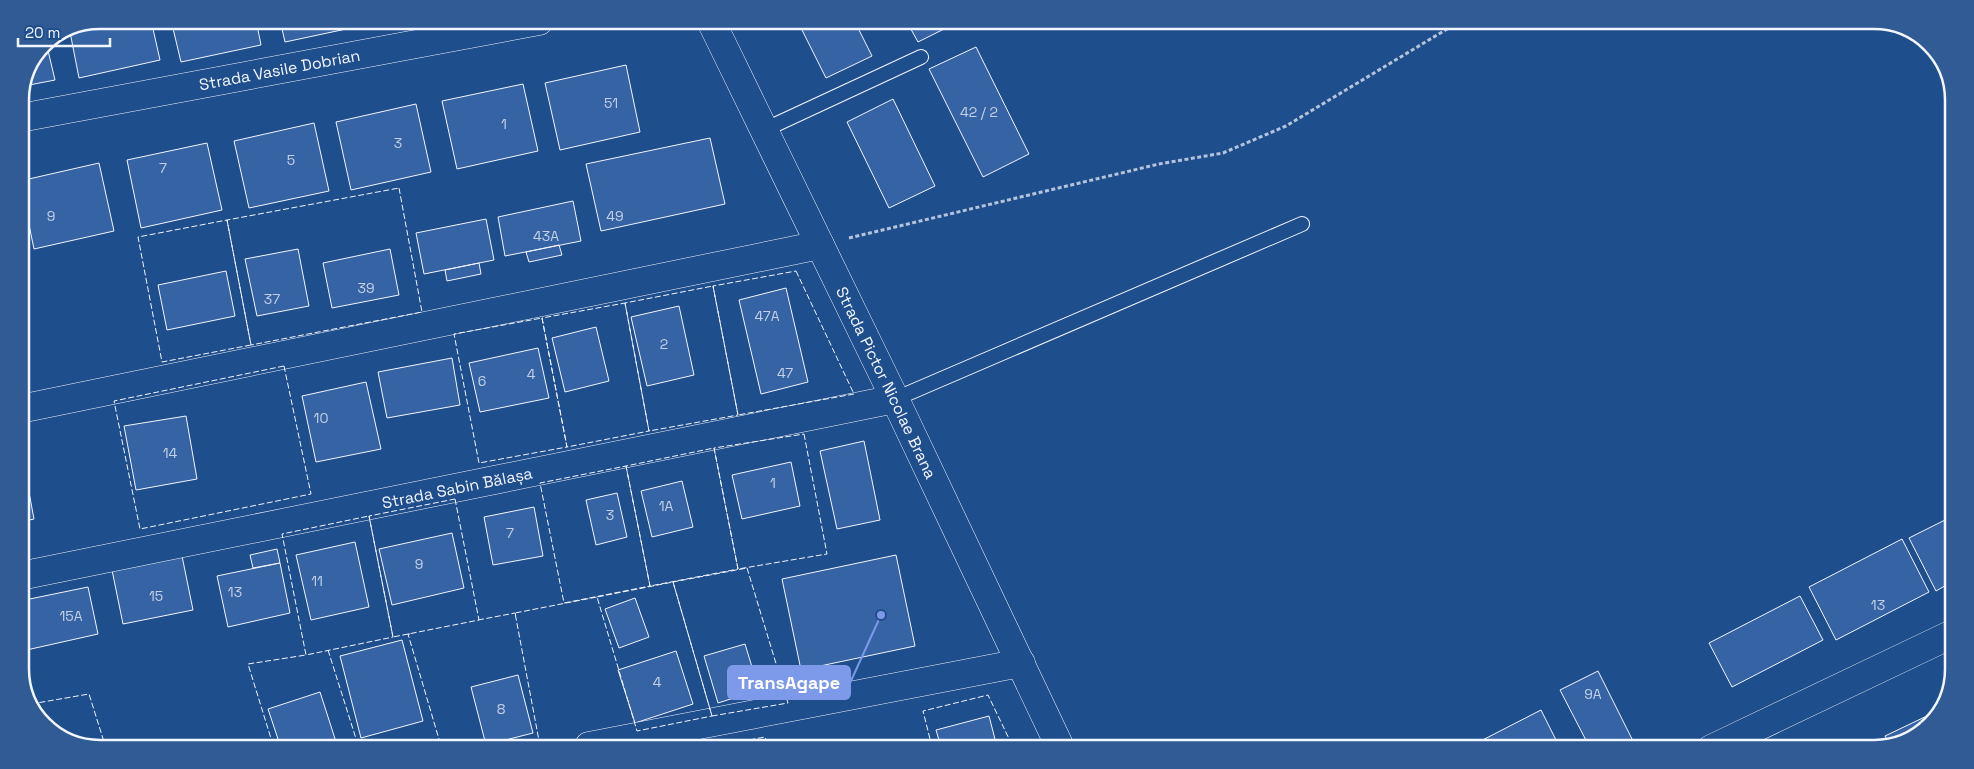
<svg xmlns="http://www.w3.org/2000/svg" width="1974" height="769" font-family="'Space Grotesk',sans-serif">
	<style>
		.building { fill: #3563a3; stroke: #f2f6ff }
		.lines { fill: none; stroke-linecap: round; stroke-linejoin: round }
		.lane-casing { stroke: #f2f6ff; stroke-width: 16 }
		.street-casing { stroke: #f2f6ff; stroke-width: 29 }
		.secondary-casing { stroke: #f2f6ff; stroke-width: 29 }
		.path { stroke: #b3c4dc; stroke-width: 3; stroke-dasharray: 4 2.5; stroke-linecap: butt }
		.lane { stroke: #1f4e8c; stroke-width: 14 }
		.street { stroke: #1f4e8c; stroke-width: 28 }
		.secondary { stroke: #1f4e8c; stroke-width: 28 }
		.fence { stroke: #f2f6ff; stroke-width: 1; stroke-dasharray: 6 2.5; stroke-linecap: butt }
		.labels { text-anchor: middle; stroke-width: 4; stroke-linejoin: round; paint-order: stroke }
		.number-label { font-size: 14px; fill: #c3d1e8 }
		.street-label { font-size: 16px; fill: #f2f6ff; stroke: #1f4e8c }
		.rim { fill: none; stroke: #f2f6ff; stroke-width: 2.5 }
		.leader { fill: none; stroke: #7d9aea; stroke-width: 2 }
		.callout-dot { fill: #7d9aea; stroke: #1f4e8c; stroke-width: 2 }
		.callout { fill: #7d9aea; stroke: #7d9aea; stroke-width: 2 }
		.callout-label { font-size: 18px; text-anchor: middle; font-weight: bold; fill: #fff }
	</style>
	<rect width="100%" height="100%" fill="#1f4e8c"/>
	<!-- building -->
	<path class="building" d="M100,20h51l9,40 -81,18 -9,-46z
		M171,20h85l5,25 -80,17z
		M280,20l84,1 1,4 -80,17z
		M798,22h57l17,34 -46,22z
		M907,22h51l-40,20z
		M46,42l9,38 -31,6 20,-43z
		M976,47l53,107 -46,23 -54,-108z
		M626,65l14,67 -80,18 -15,-67z
		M523,84l15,67 -81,18 -15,-68z
		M893,99l42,87 -46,22 -42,-86z
		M416,104l15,68 -80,18 -15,-68z
		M314,123l15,68 -80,17 -15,-67z
		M710,138l15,66 -124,27 -15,-67z
		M207,143l15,67 -81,18 -14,-68z
		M99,163l15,68 -80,18 -14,-68z
		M573,201l8,40 -76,15 -7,-39z
		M486,219l8,41 -70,14 -8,-41z
		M559,245l3,10 -33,7 -3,-10z
		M298,249l11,57 -52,10 -12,-57z
		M390,249l9,46 -67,13 -9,-45z
		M479,263l2,11 -34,7 -2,-11z
		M226,271l9,45 -68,14 -9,-45z
		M786,288l22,94 -47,12 -22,-94z
		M679,306l15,69 -47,11 -16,-69z
		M596,327l13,54 -44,11 -13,-54z
		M538,348l11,50 -69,14 -11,-49z
		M452,358l8,47 -73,13 -9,-46z
		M366,382l15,67 -65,13 -14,-66z
		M186,416l11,63 -61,11 -12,-64z
		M864,441l16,79 -43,9 -17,-78z
		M20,444l14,75 -14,3z
		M791,462l9,44 -58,13 -10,-44z
		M682,481l11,46 -41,10 -11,-46z
		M617,493l10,44 -31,8 -10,-45z
		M534,507l9,49 -50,9 -9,-48z
		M1951,517l-1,66 -14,8 -27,-53z
		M452,533l12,55 -72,17 -13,-56z
		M1902,539l27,53 -93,48 -27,-53z
		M355,542l14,65 -58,13 -15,-65z
		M277,549l3,14 -27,5 -3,-13z
		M896,555l19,91 -114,24 -19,-91z
		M182,556l11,54 -70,14 -11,-54z
		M280,563l10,50 -62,14 -11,-51z
		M88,587l10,47 -76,17 -2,-10v-40z
		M1800,596l23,44 -91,47 -23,-44z
		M635,598l14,39 -30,11 -14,-39z
		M402,640l21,81 -62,17 -21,-82z
		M745,644l14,46 -41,13 -14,-47z
		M676,651l17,53 -58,19 -17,-53z
		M1598,671l37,74 -6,3h-39l-30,-58z
		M518,675l15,58 -47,12 -15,-58z
		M320,692l17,53h-57l-12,-36z
		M1541,710l19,38h-93z
		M1931,714l2,5 -10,14 -34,11 -4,-8z
		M989,716l8,31h-56l-5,-17z"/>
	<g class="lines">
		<defs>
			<path id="lane" d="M764,130l157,-73
				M895,399l407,-175"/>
			<g id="street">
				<path id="s1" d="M20,118l519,-97"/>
				<path d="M20,409l800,-164"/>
				<path id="s2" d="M20,576l875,-177"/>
				<path d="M589,746l432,-83"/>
				<path d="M1711,749l239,-114"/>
			</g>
			<g id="secondary">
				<path id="s3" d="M711,21l184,378 165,348"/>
			</g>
		</defs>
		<!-- lane casing -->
		<use href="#lane" class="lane-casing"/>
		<!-- street casing -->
		<use href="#street" class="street-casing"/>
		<!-- secondary casing -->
		<use href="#secondary" class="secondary-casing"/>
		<!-- path -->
		<path class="path" d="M849,238l310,-74 64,-11 63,-27 171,-103"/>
		<!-- lane -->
		<use href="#lane" class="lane"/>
		<!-- street -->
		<use href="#street" class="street"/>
		<!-- secondary -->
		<use href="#secondary" class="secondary"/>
		<!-- fence -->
		<path class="fence" d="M399,188l23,124 -171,33 -24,-125z
			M227,220l24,125 -89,17 -24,-125z
			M796,271l58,123 -116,21 -25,-129z
			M713,286l25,129 -89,16 -24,-128z
			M625,303l24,128 -82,16 -25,-129z
			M542,318l25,129 -88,16 -25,-129z
			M284,366l27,128 -171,35 -26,-128z
			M804,434l23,120 -89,15 -24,-121z
			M714,448l24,121 -88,17 -24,-120z
			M626,466l24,120 -86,17 -24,-120z
			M455,499l24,121 -86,17 -24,-121z
			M369,516l24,121 -87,18 -24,-121z
			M747,568l41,135 -76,13 -39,-134z
			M673,582l39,134 -75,15 -40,-134z
			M478,620l37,-7 1,3
			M410,634h-2l33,112
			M328,650l30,95
			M31,704l58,-10 16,51
			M273,745l-25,-81 58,-9
			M540,746l-25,-133 82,-16 1,2
			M563,746l16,-3
			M716,746l49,-9 3,9
			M932,747l-9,-36 65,-16 25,52"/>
	</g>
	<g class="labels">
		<!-- number labels -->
		<g class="number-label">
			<text x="611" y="108">51</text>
			<text x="979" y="117">42 / 2</text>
			<text x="504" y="129">1</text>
			<text x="398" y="148">3</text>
			<text x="291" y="165">5</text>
			<text x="163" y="173">7</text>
			<text x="51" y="221">9</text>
			<text x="615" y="221">49</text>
			<text x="546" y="241">43A</text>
			<text x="366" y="293">39</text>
			<text x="272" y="304">37</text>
			<text x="767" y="321">47A</text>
			<text x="664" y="349">2</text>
			<text x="785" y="378">47</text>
			<text x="531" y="379">4</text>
			<text x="482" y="386">6</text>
			<text x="321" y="423">10</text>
			<text x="170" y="458">14</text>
			<text x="773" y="488">1</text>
			<text x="666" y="511">1A</text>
			<text x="610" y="520">3</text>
			<text x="510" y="538">7</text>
			<text x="419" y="569">9</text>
			<text x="317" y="586">11</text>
			<text x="235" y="597">13</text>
			<text x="156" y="601">15</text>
			<text x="1878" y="610">13</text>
			<text x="71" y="621">15A</text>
			<text x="657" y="687">4</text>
			<text x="1593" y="699">9A</text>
			<text x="501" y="714">8</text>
		</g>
		<!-- street labels -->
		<g class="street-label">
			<text dy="6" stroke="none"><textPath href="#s1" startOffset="264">Strada Vasile Dobrian</textPath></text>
			<text dy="6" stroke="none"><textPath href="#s3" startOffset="402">Strada Pictor Nicolae Brana</textPath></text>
			<text dy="6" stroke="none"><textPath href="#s2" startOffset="446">Strada Sabin Bălașa</textPath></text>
		</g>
	</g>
	<!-- crop -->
	<path d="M0 0H1974V769H0ZM100 29H1874A71 71 0 0 1 1945 100V669A71 71 0 0 1 1874 740H100A71 71 0 0 1 29 669V100A71 71 0 0 1 100 29Z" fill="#305b95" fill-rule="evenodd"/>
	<path class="rim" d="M100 29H1874A71 71 0 0 1 1945 100V669A71 71 0 0 1 1874 740H100A71 71 0 0 1 29 669V100A71 71 0 0 1 100 29Z"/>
	<!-- callouts -->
	<path class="leader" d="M881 615L850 683"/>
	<circle class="callout-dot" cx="881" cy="615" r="5"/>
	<rect class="callout" x="728" y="666" width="122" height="33" rx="5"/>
	<g class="callout-label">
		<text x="789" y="689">TransAgape</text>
	</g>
	<!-- scale -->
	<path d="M18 38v8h92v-8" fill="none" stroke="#f2f6ff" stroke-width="2.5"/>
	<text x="25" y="38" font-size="15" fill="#f2f6ff" stroke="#1f4e8c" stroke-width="4" paint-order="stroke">20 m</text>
</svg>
